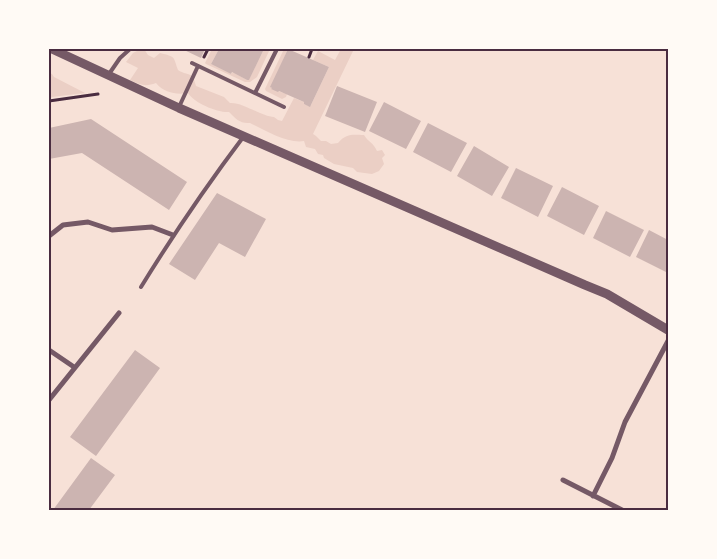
<svg xmlns="http://www.w3.org/2000/svg" width="717" height="559" font-family="Figtree,sans-serif">
	<style>
		.green { fill: #ebcfc5 }
		.building { fill: #ccb4b1 }
		.lines { fill: none; stroke-linecap: round; stroke-linejoin: round }
		.path { stroke: #4a2c40; stroke-width: 3 }
		.service { stroke: #755966; stroke-width: 4 }
		.minor { stroke: #755966; stroke-width: 5 }
		.tertiary { stroke: #755966; stroke-width: 9 }
		.neatline { fill: none; stroke: #4a2c40; stroke-width: 2 }
	</style>
	<rect width="100%" height="100%" fill="#f7e1d7"/>
	<!-- green -->
	<path class="green" d="M141,49h3l4,6 6,3 6,-5c16,4 13,3 18,17 11,7 14,0 18,16l28,11 6,6c13,-1 32,14 44,14l4,3 4,1 12,-23 10,4v2l5,2 2,-1 18,-38 -16,-7 5,-9 17,9 6,-11h13l-41,85 3,2 5,5h5l5,3 7,-1c9,-10 14,-8 26,-8 4,7 9,7 13,16l5,-1 3,5 -3,3 2,6 -5,7 -7,3 -15,-2 -4,-4 -19,-4 -10,-6 -1,-3 -5,-1 -3,-5 -9,-2 -2,-6c-16,3 -40,-11 -54,-18 -10,1 -15,-5 -21,-11 -11,1 -35,-9 -41,-19 -11,2 -24,0 -32,-10 -11,4 -15,2 -26,-3l8,-12 -12,-6 7,-9z
		M212,49h7l-8,15 20,10 2,-2 14,8 2,-1 15,-30h6l-13,28 -7,5h-5l-39,-18 -1,-1z
		M284,49h4l-17,38 1,2 15,5 -1,3 -4,2 -16,-8 -1,-2z
		M49,73l3,1 2,3 31,16 -33,4 -3,3z"/>
	<!-- building -->
	<path class="building" d="M182,49h23l-4,9z
		M219,49h45l-15,31h-2l-15,-8 -1,2 -20,-10z
		M288,49l41,18 -19,40 -6,-3v-2l-25,-11 -1,1 -7,-3 1,-1 -2,-1z
		M337,86l40,16 -12,30 -40,-16z
		M384,102l37,19 -15,28 -37,-18z
		M91,119l96,63 -18,28 -87,-57 -33,6v-31z
		M428,123l39,20 -16,29 -38,-20z
		M474,146l35,21 -17,29 -35,-20z
		M516,168l37,18 -15,31 -37,-19z
		M562,187l37,19 -15,29 -37,-19z
		M217,193l49,26 -21,38 -26,-14 -24,37 -26,-16z
		M606,211l38,19 -14,27 -37,-19z
		M649,230l19,10v33l-32,-16z
		M135,350l25,18 -64,88 -26,-19z
		M91,458l24,17 -26,35h-36z"/>
	<g class="lines">
		<!-- path -->
		<path class="path" d="M204,57l4,-8
			M309,57l3,-8
			M49,101l49,-7"/>
		<!-- service -->
		<path class="service" d="M192,63l92,44
			M109,74l11,-16 10,-9
			M255,93l22,-44
			M179,107l19,-41
			M141,287c32,-52 66,-102 103,-151"/>
		<!-- minor -->
		<path class="minor" d="M49,236l14,-11 25,-3 24,8 40,-3 21,8
			M49,350l25,17
			M49,400l70,-87
			M563,480l59,30
			M593,496l19,-38 13,-36 43,-81"/>
		<!-- tertiary -->
		<path class="tertiary" d="M52,49l127,59 406,177 22,9 61,36"/>
	</g>
	<!-- border -->
	<rect width="717" height="559" fill="none" stroke="#fffaf5" stroke-width="100"/>
	<rect x="50" y="50" width="617" height="459" class="neatline"/>
</svg>
